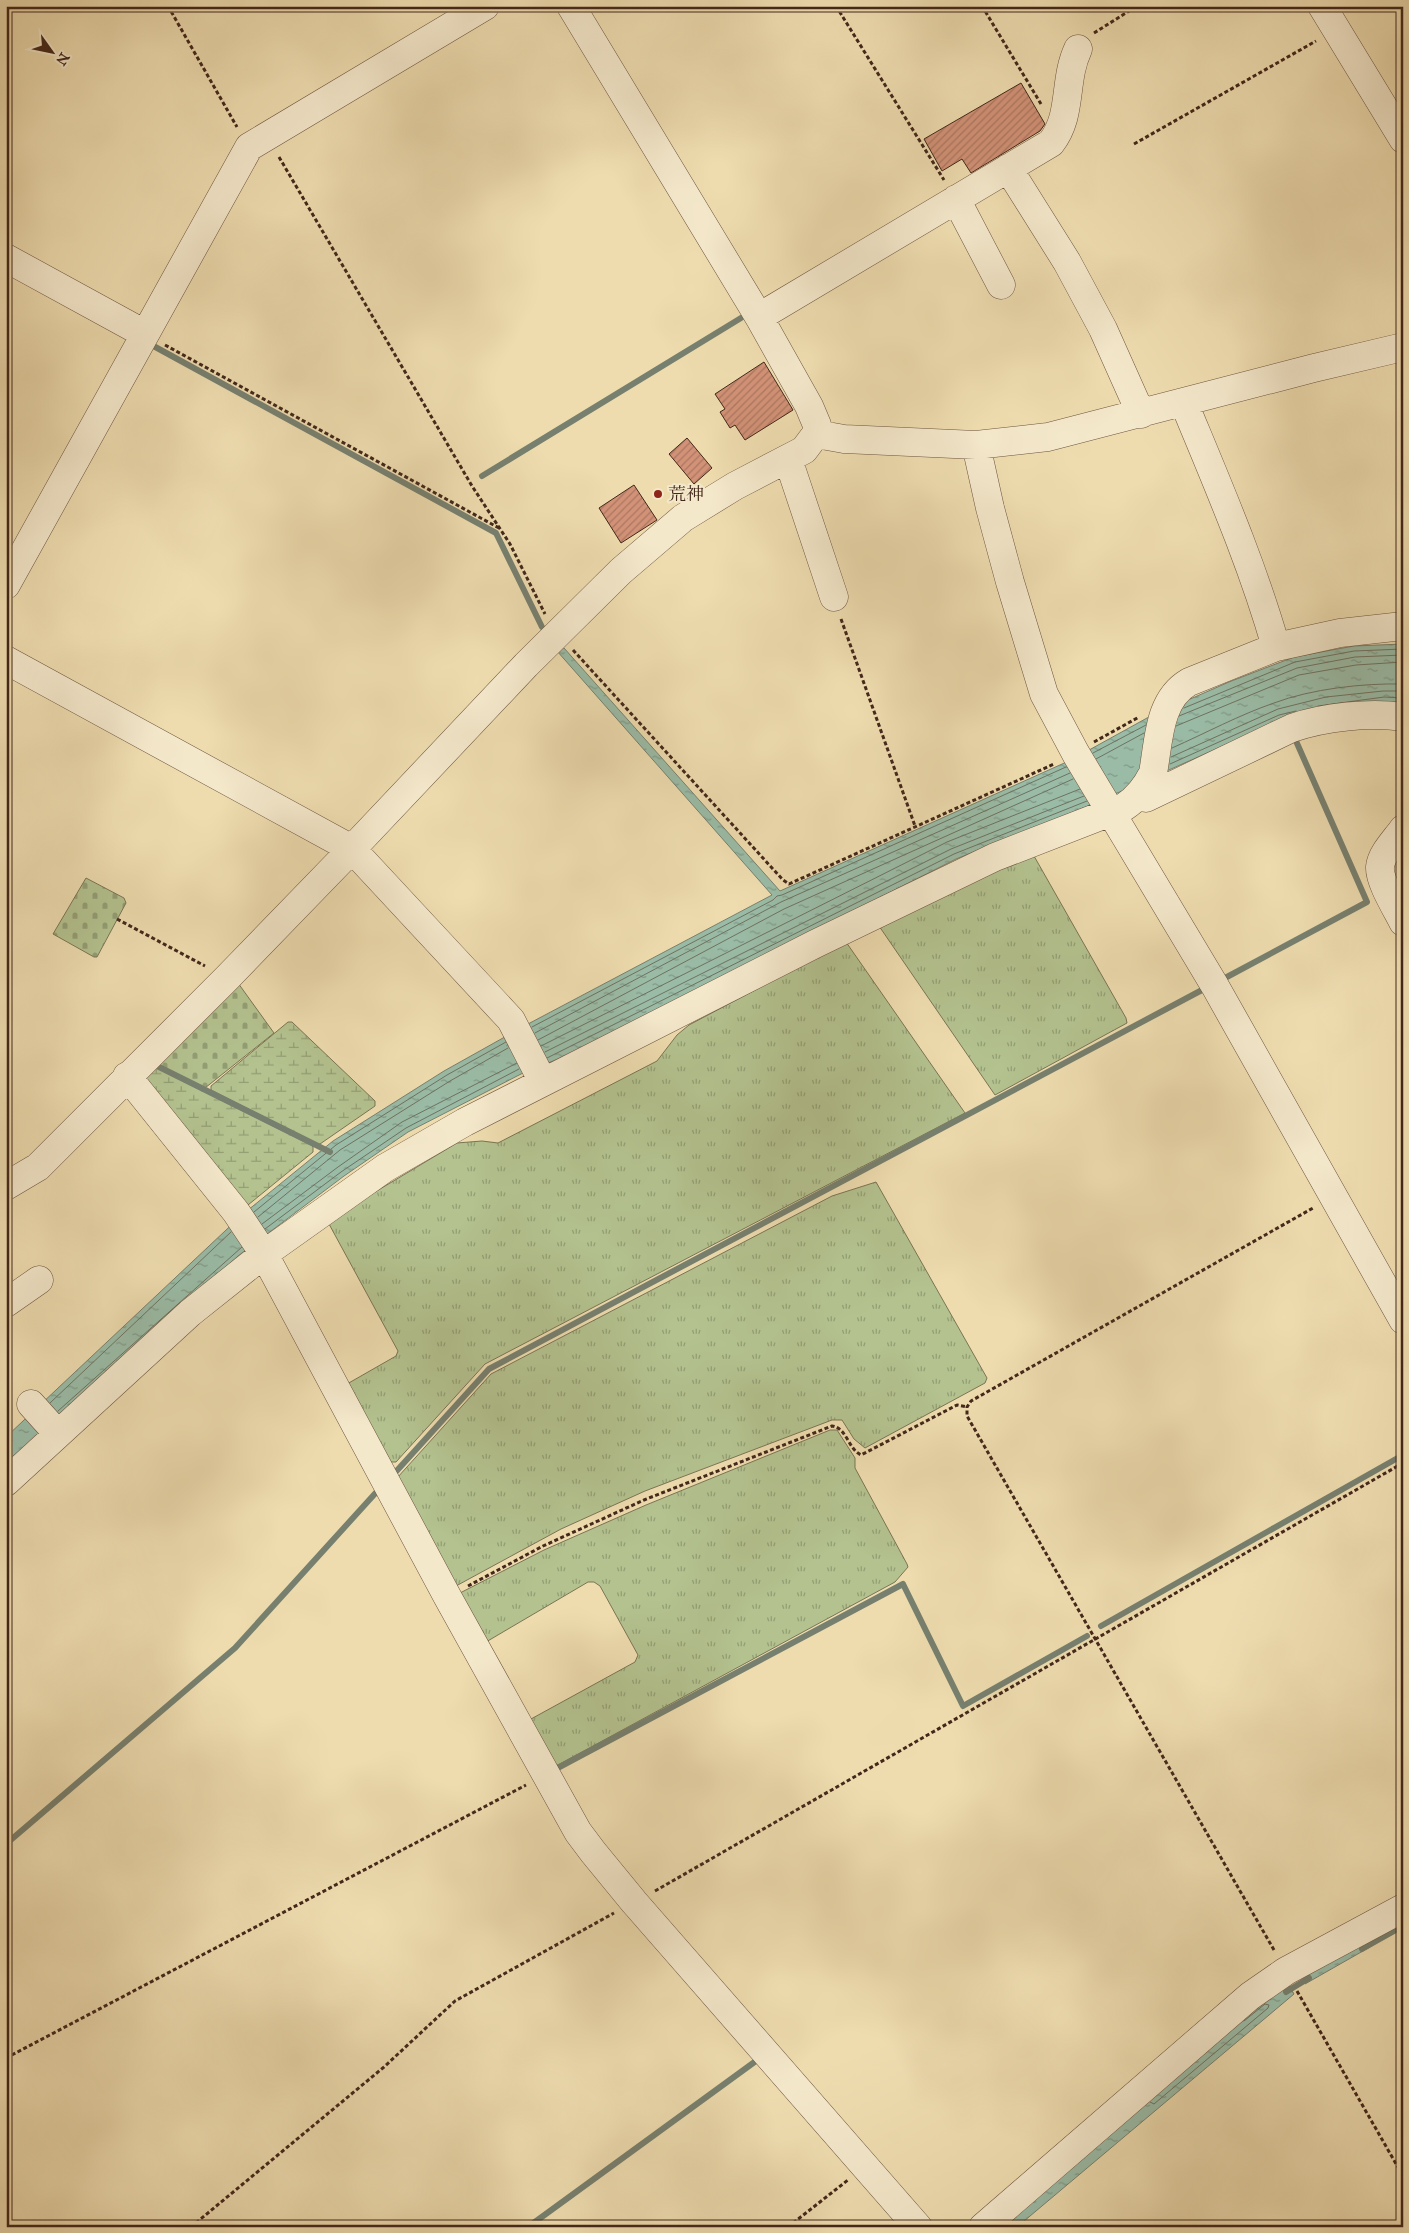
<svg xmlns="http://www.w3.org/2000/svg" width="1409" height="2233" font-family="'IM FELL Great Primer','Noto Serif JP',serif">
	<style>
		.grass { fill: url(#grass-tufts); stroke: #7b7454 }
		.wetland { fill: url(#wetland-marsh); stroke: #7b7454 }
		.cemetery { fill: url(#cemetery-stones); stroke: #7b7454 }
		.water { fill: url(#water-ripples); stroke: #77806f }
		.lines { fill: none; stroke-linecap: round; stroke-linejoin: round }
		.shore { stroke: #6e7260; stroke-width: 1 }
		.stream { stroke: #77806f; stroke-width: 6 }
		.building { fill: url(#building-hatch); stroke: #43271a }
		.minor-casing { stroke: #6e543f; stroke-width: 29 }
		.path { stroke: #43271a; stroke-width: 3; stroke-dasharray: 4 2.5; stroke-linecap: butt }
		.minor { stroke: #f4e8cb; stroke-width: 28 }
		.poi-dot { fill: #8f2418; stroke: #f4e8cb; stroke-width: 2 }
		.labels { text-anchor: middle; stroke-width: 4; stroke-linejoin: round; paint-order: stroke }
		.poi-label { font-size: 18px; fill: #43271a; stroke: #f4e8cb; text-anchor: start }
	</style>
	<defs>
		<pattern id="grass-tufts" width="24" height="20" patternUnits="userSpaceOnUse" patternTransform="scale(1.25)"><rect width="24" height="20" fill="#b3c28f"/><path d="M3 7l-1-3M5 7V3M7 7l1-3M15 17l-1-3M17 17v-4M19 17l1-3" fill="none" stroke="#939e74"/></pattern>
		<pattern id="wetland-marsh" width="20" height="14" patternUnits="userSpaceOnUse" patternTransform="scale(1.25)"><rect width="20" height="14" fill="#b3c28f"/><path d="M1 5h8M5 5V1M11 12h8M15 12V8" fill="none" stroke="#939e74"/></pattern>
		<pattern id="cemetery-stones" width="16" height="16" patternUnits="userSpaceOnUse" patternTransform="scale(1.25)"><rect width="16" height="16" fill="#b3c28f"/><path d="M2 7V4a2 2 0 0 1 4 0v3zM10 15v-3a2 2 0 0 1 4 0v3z" fill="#939e74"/></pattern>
		<pattern id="water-ripples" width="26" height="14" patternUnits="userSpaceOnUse" patternTransform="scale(1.25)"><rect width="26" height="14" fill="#9abca7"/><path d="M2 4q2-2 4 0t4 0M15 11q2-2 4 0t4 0" fill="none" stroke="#7f9987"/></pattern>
		<pattern id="building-hatch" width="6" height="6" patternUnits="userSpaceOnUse" patternTransform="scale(1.25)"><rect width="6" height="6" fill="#d29277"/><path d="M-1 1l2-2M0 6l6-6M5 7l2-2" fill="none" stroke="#ac7761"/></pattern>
	</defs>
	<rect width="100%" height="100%" fill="#eedcaf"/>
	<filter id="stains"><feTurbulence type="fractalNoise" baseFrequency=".004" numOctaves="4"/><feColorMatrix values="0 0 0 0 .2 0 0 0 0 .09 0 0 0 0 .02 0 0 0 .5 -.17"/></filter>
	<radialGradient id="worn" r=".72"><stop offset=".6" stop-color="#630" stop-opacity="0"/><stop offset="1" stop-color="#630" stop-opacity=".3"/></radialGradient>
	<!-- grass -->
	<path class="grass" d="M1034,856l92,162 1,5 -132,72 -116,-169 62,-33z
		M846,942l119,171 -480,251 -89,98h-5l-44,-78 49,-28 2,-5 -69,-127 36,-26 92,-55 25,-2 16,2 159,-82 20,-26 12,-10z
		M876,1182l111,196 -2,5 -120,65 -11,-9 -12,-19h-10l-187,71 -84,38 -105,57 -59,-108 94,-104 341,-178z
		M830,1430h7l2,3 16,25v10l52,96 1,3 -13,15 -337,183h-4l-24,-43 1,-3 104,-57 3,-7 -38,-69 -6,-4h-6l-102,60 -28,-48 86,-44 102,-45z"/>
	<!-- wetland -->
	<path class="wetland" d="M288,1022h4l83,79v5l-55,38h-3l-106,-54v-4z
		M151,1065l160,80 2,2v5l-65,53 -111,-128z"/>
	<!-- cemetery -->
	<path class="cemetery" d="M86,878l38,20 2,5 -29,54h-3l-41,-23z
		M238,983l36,50 -69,55 -51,-25z"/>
	<!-- water -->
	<path class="water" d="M1403,644v59l-18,-1 -104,18 -193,86 -132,53 -393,198 -40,16 -115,59 -64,44 -106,80 -232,208v-27l236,-222 91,-74 111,-70 84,-47 244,-129 -215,-244 4,-4 3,1 216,243 291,-131 76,-42 82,-36 65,-25 60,-11z
		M1366,1939l4,8 -65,37 -5,-8z
		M1287,1982l7,12 -277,233h-15z"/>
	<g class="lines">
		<!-- shore -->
		<path class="shore" d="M1318,706l66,-9 19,1
			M1184,708l111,-46 59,-11 49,-2
			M1179,716l118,-48 58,-11 48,-2
			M1176,726l123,-51 57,-10 47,-3
			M1172,748c34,-15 67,-33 102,-45 37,-14 89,-20 129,-19
			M1093,753l53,-28
			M1171,757l107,-48 48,-12 57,-6h20
			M1096,759l48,-26
			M1170,764l109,-49 17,-4
			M532,1027l241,-127 4,-4 5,-1 284,-128
			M535,1033l246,-131 289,-129
			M538,1040l246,-131 289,-130
			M541,1046l406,-204 133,-53
			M545,1052l406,-203 133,-53
			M547,1058l407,-204 133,-53
			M254,1212l82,-67 111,-70 59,-33
			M258,1217l82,-67 110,-69 58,-33
			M262,1224l76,-57 64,-45 115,-59
			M265,1229l76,-57 65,-44 113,-59
			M50,1403l181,-171
			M58,1411l184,-164
			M1150,2102l4,2 114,-96 1,-3 -4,-1 -21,17"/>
		<!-- stream -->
		<path class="stream" d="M148,343l348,190 46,94
			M482,476l259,-158
			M1225,978l142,-76 -71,-161
			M151,1063l179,89
			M392,1476l97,-107 713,-379
			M1101,1626l302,-171
			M552,1771l351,-187 60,122 124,-70
			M6,1844l229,-196 146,-161
			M1362,1949l41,-23
			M1286,1992l23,-14
			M528,2227l232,-169"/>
	</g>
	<!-- building -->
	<path class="building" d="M1021,83l24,41 -5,7 -69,42 -9,-14 -20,12 -18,-32z
		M764,362l29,48 -48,30 -10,-15 -5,3 -10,-16 5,-3 -10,-15z
		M687,438l25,30 -18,16 -25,-30z
		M634,485l23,35 -36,23 -22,-35z"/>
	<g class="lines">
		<defs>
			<path id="minor" d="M1322,6l81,133
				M1008,168l59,94 36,67 38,85
				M956,199l45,86
				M6,258l139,76
				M759,317l292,-174c22,-28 12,-62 27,-94
				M1184,403c33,80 68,160 92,244
				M816,434l28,5 132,6 72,-8 266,-69 89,-21
				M976,445l14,63 20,74 34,112 32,60 139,232 188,334
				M788,459l46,138
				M6,585l243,-438 236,-141
				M6,660l346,189 159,171 32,62
				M1138,796l8,2 146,-70c32,-11 78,-16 111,-11
				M1403,829c-7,10 -22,25 -23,38 -1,14 16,41 23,55
				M127,1076l109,136 28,42 183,342 131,236 15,20 41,50 284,325
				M6,1186l32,-19 189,-189 125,-129 174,-184 95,-94 62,-53 52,-32 69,-36 12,-16 1,-9 -8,-19 -50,-89 -188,-311
				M6,1303l33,-23
				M31,1404l27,30
				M6,1482l184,-169 74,-59 121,-86 80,-46 350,-178 180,-87 129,-50c14,-9 22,-20 29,-34 6,-32 5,-73 36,-91l87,-35 64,-14 63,-7
				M983,2227l267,-231 36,-25 117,-63"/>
		</defs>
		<!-- minor casing -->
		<use href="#minor" class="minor-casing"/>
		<!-- path -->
		<path class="path" d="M168,6l69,121
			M836,6l108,174
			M982,6l59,98
			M1094,33l43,-27
			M1134,144l182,-103
			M279,157l193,329 38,58 35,70
			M165,345l334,183
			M841,619l74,207
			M573,650l210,230 6,4 265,-120
			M1094,742l45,-25
			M117,919l88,47
			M468,1586l75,-40 101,-46 188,-74c15,2 16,23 29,29l96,-50 10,2
			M655,1891l748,-428
			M1274,1950l-307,-534v-9l4,-6 342,-193
			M1297,1991l106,185
			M6,2058l520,-273
			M191,2227l193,-160 71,-66 159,-88
			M788,2227l60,-47"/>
		<!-- minor -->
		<use href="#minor" class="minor"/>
	</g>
	<!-- markers -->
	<circle class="poi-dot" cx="658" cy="494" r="5"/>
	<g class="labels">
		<!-- poi labels -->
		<g class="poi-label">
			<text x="668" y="500">荒神</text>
		</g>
	</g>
	<!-- margin -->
	<rect width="1409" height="2233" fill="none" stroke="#eedcaf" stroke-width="25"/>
	<rect x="8" y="8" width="1394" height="2218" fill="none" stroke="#43271a" stroke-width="2.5"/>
	<rect x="12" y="12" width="1384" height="2208" fill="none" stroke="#43271a"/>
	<!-- north arrow -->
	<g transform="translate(52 52) rotate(123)" stroke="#f4e8cb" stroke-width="4" paint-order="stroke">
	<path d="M0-4L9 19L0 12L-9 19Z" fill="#43271a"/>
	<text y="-8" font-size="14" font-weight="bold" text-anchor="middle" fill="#43271a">N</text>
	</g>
	<rect width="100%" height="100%" filter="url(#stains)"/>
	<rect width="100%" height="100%" fill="url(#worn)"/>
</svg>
